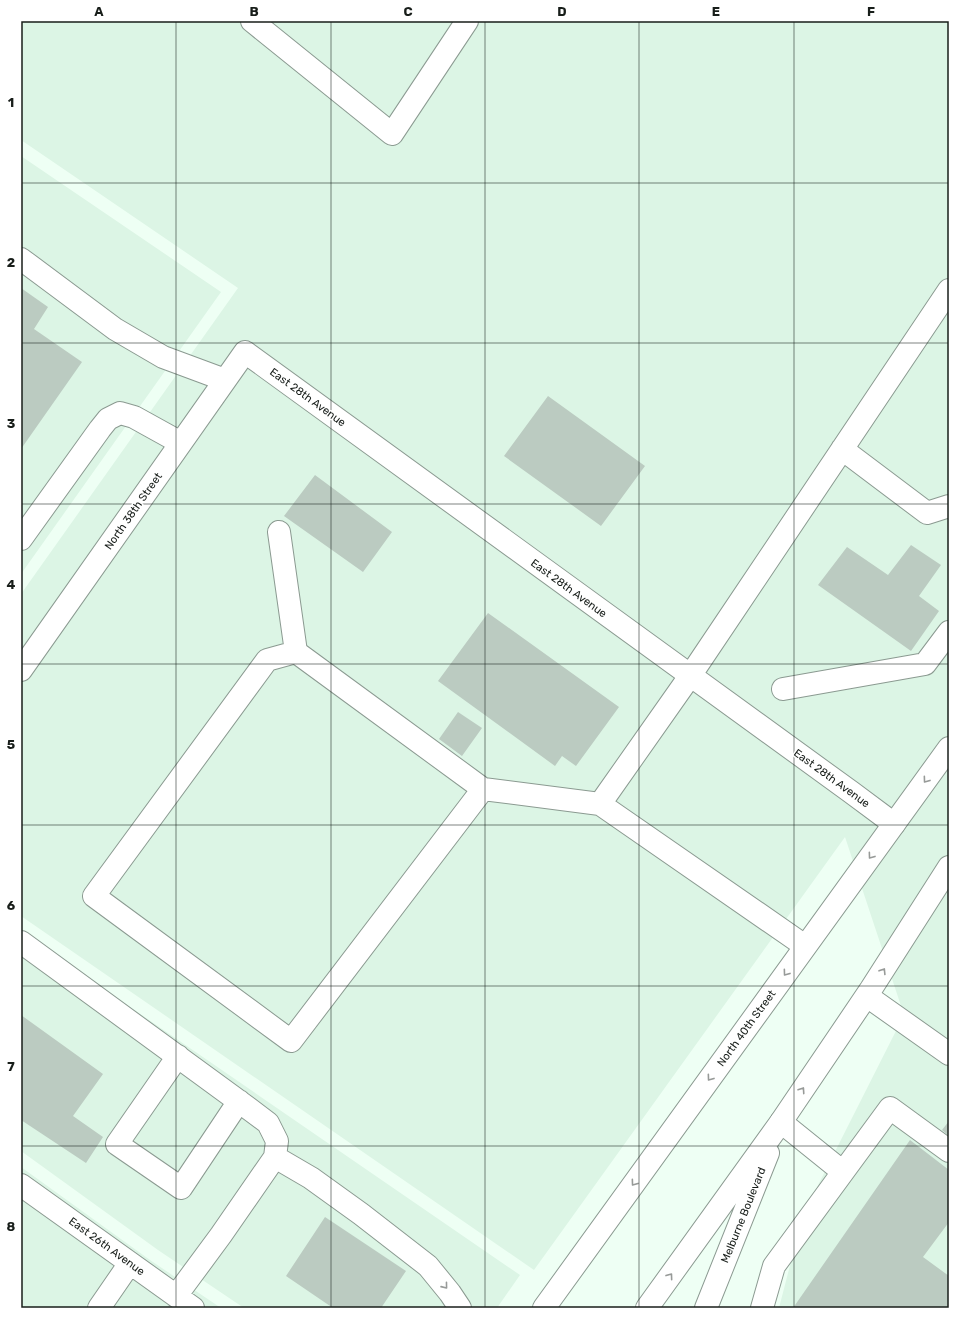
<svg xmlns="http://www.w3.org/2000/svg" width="970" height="1329" font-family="Rubik,sans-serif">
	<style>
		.built { fill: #dcf5e5 }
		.building { fill: #bbcbc1 }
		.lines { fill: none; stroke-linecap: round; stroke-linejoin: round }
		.minor-casing { stroke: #8b9a91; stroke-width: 24 }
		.major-casing { stroke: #8b9a91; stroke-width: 24 }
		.minor { stroke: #fff; stroke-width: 22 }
		.major { stroke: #fff; stroke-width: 22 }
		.oneway { stroke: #979a98 }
		.grid { fill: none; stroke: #181e1a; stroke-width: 1; stroke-opacity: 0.55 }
		.labels { text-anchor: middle; stroke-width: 3; stroke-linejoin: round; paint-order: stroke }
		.street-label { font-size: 11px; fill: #181e1a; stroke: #fff }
		.neatline { fill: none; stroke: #181e1a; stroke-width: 1.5 }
		.grid-label { font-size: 13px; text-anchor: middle; font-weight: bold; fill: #181e1a }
	</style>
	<rect width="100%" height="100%" fill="#eefff4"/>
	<!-- built -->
	<path class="built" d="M21,21h928v1287h-170l24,-93 101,-200 -59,-178 -311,433 -513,-354v-322l217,-306 -217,-148z
		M21,156l200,136 -200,282z
		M21,932l499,343 -23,33h-253l-86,-58 -137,-99z
		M21,1167l129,93 71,48h-200z"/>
	<!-- building -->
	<path class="building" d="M21,288l27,19 -14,22 48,33 -61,87z
		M548,396l97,70 -44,60 -97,-70z
		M315,475l77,57 -29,40 -79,-56z
		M911,545l30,20 -22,31 20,15 -28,40 -93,-66 29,-38 41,28z
		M488,613l131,94 -43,59 -14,-10 -7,10 -117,-85z
		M458,712l24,16 -20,28 -23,-17z
		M21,1015l82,59 -30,42 30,21 -17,26 -65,-43z
		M949,1121v15l-7,-6z
		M910,1140l39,30v52l-26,35 26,19v32h-156z
		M325,1217l81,54 -25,37h-48l-47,-32z"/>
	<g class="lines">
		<defs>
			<path id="minor" d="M252,21l140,113 75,-113
				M21,259l94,70 48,28 62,23
				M842,449l85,64 22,-7
				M279,532l17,120
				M21,539l79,-110 8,-10 12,-6 14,4 47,26
				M21,670l224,-318 606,440 43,32
				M783,689l142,-25 24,-32
				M483,789l-192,252 -197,-145 173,-236 29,-8 187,137 117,15 90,-128 259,-386
				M600,804l205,142
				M21,942l227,166 20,15 9,18 -2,16 -54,78 -45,61
				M867,996l82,58
				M178,1056l-61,88 64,44 58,-87
				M781,1122l62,50 47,-64 59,43
				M275,1157l36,21 50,36 67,52 22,27 10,15
				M21,1185l172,123
				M99,1308l31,-45
				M762,1308l12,-42 69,-94"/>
			<path id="major" d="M544,1308l405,-560
				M647,1308l134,-186 90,-133 78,-122
				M706,1308l62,-155"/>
		</defs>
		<!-- minor casing -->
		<use href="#minor" class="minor-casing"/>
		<!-- major casing -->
		<use href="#major" class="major-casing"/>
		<!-- minor -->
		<use href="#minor" class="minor"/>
		<!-- major -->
		<use href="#major" class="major"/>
	</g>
	<!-- one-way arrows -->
	<defs><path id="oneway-chevron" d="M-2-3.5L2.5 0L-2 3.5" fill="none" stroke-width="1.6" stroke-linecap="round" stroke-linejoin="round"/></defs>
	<g class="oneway">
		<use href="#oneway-chevron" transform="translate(926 780) rotate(126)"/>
		<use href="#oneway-chevron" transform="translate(871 856) rotate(126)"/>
		<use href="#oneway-chevron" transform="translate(883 971) rotate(-58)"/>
		<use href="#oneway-chevron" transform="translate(786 973) rotate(126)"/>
		<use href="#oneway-chevron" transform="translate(710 1078) rotate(126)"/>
		<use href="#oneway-chevron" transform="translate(802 1090) rotate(-56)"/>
		<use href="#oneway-chevron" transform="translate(634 1183) rotate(126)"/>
		<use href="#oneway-chevron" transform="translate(670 1276) rotate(-54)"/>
		<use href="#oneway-chevron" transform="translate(445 1286) rotate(51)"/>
	</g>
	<!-- grid -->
	<path class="grid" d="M176,21v1287M331,21v1287M485,21v1287M639,21v1287M794,21v1287M21,183h928M21,343h928M21,504h928M21,664h928M21,825h928M21,986h928M21,1146h928"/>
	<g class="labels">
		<!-- street labels -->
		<g class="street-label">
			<text transform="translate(308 397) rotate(36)" y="4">East 28th Avenue</text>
			<text transform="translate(133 511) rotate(-55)" y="4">North 38th Street</text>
			<text transform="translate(569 588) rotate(36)" y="4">East 28th Avenue</text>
			<text transform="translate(832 778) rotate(36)" y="4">East 28th Avenue</text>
			<text transform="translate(746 1028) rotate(-54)" y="4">North 40th Street</text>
			<text transform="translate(743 1215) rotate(-68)" y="4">Melburne Boulevard</text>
			<text transform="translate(107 1246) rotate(36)" y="4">East 26th Avenue</text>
		</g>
	</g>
	<!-- border -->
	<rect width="970" height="1329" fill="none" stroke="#ffffff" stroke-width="44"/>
	<rect x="22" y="22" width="926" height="1285" class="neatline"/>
	<g class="grid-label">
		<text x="99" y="16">A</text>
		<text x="254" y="16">B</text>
		<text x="408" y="16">C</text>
		<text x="562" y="16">D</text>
		<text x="716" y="16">E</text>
		<text x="871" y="16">F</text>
		<text x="11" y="107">1</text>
		<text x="11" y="267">2</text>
		<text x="11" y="428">3</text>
		<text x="11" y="589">4</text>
		<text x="11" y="749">5</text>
		<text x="11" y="910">6</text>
		<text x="11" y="1071">7</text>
		<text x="11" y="1231">8</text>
	</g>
</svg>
